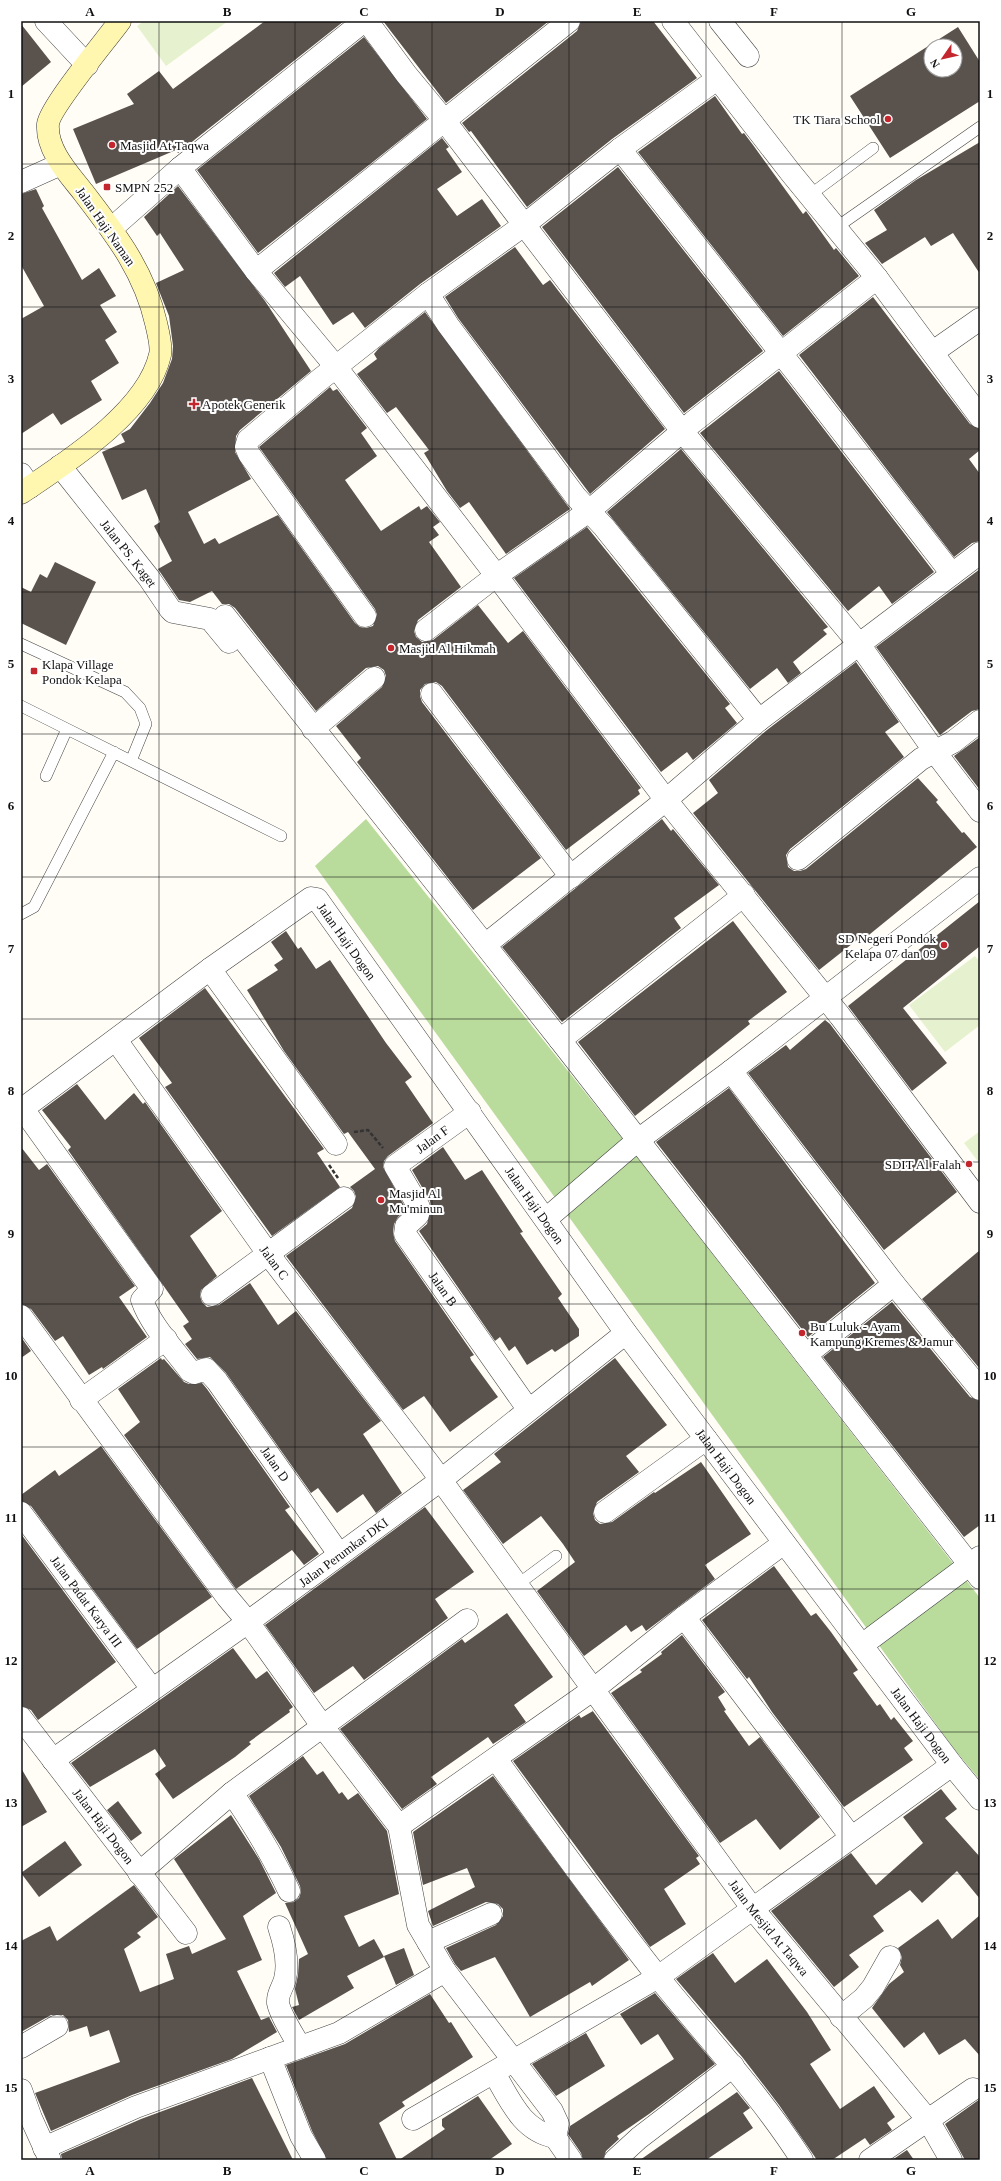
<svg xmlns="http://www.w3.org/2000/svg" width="1001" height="2181" font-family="Georgia,serif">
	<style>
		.forest { fill: #b9dc9c }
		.pitch { fill: #e6f2cf }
		.building { fill: #5a524d; fill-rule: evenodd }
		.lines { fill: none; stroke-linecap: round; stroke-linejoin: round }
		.lane-casing { stroke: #444; stroke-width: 12 }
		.street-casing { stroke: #444; stroke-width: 23 }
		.secondary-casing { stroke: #333; stroke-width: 23 }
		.path { stroke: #333; stroke-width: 2.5; stroke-dasharray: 4 2; stroke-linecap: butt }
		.lane { stroke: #fff; stroke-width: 11 }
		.street { stroke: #fff; stroke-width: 22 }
		.secondary { stroke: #fff6b0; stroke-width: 22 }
		.grid { fill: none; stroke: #111; stroke-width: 1; stroke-opacity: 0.55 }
		.poi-dot { fill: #c4262e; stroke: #fff; stroke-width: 1.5 }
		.labels { text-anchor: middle; stroke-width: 4; stroke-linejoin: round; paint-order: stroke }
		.poi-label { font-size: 13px; fill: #111; stroke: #fff; text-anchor: start }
		.street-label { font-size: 13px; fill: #111; stroke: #fff }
		.neatline { fill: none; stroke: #111; stroke-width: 1.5 }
		.grid-label { font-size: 13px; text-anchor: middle; font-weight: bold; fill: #111 }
	</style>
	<rect width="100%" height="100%" fill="#fffdf5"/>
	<!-- forest -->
	<path class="forest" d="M366,819l267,333 347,446v182l-26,-31 -639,-883z"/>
	<!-- pitch -->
	<path class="pitch" d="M144,21h84l-62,45 -29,-40z
		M975,956l5,6v63l-35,27 -36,-47z
		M980,1131v33l-16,-21z"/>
	<!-- building -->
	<path class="building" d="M265,21h79l-166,132 -2,-3 -80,34 -23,-55 61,-25 -7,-10 32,-23 14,18z
		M383,21h166l-103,82z
		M581,21h72l44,57 -85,61 -85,68 -56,-76 -2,1 -7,-9 115,-92z
		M21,24l30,38 -30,25z
		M958,27l22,35v39l-90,57 -40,-62zM931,46h24v24h-24z
		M364,37l63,82 -169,134 -61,-83z
		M715,96l27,38 2,-1 9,12 50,69 3,-3 28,39 2,-2 23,28 -76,60 -145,-184z
		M442,138l7,9 -3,2 16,23 -25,17 20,27 25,-17 19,27 -81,58 -55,44 -12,-16 -20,13 -33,-49 -15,11 -11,-14z
		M980,142v132l-27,-41 -22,13 -6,-9 -43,27 -17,-21 22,-13 -13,-20 42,-30z
		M618,167l145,184 -79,62 -142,-186z
		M178,186l87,115 46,70 -71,59 -4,6 -1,16 16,27 -63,33 16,32 11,-6 4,6 59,-29 77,108 5,4 6,1 7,-2 4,-11 -2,-6 -116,-162 71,-60 3,4 4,-2 30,39 -6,5 16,23 -32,24 36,51 38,-25 2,4 6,-4 13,16 -7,5 6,8 -10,7 32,45 -43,33 -4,11 2,6 6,5 11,-2 45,-35 30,38 15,-12 118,157 -3,2 2,4 -74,56 -124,-164 -6,-4 -11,2 -5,6v6l2,6 119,156 -68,52 -116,-148 4,-4 -25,-32 46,-39 4,-11 -2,-6 -6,-4 -12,2 -50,43 -81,-103 -6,-4h-7l-10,-13 -22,11 -11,-2 -21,-31 14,-8 -18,-35 6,-4 -14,-33 -24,11 -20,-48 23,-10 -4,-8 9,-5 20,-26 13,-20 9,-24 1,-13 -4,-30 -13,-33 28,-13 -24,-37 -3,3 -13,-19z
		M36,189l8,17 -2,2 40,72 17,-12 17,28 -16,9 17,27 -12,8 14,23 -28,18 11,19 -41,25 -8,-12 -32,21v-115l23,-13 -23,-41v-71z
		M515,247l28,38 7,-5 115,149 -75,65 -132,-176 -13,-21z
		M873,297l97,127 10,5v21l-11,9 11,15v67l-8,2 -18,14 -155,-202z
		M425,312l145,197 -64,45 -37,-52 -9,6 -13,-17 -23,-38 5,-3 -33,-43 -9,6 -30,-39 20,-15 -3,-5 5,-6z
		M779,371l155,201 -42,32 -13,-18 -31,25 -148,-178z
		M681,449l147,178 -5,3 4,4 -34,28 8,11 -13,10 -11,-15 -27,21 -143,-177z
		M587,527l143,177 -5,4 12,15 -44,37 -6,-8 -26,20 -147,-194z
		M55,562l41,20 -30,63 -45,-22v-36l10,5 9,-18 7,4z
		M980,569v140l-8,2 -32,24 -64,-88z
		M856,662l43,60 -14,10 19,25 -114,92 -4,6 2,12 6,4h6l6,-2 112,-91 20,22 -2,2 26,31 2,-1 13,15 -118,96 -2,-3 -38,30 -126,-157 25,-20 -9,-13 58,-50z
		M980,737v53l-26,-34z
		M662,819l9,12 2,-2 46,56 -45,33 7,10 -119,94 -60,-75z
		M980,901v45l-77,62 44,55 -35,28 -64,-85z
		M733,921l54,71 -39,29 2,3 -115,92 -57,-74z
		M286,931l12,18 3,-2 15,22 14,-9 56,83 26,34 -7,5 28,41 -45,33 -4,5 -1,6 23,42 -8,8 -4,7 -1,9 2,8 79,114 -4,2 1,3 27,37 -48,35 -26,-36 -21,14 -117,-154 66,-48 4,-11 -2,-6 -4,-4 25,-18 -27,-37 -4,2 -60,-83 -37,-61 31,-20 -4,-5 9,-6 -12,-17z
		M205,988l119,161 -7,4 23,34 -68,49 -107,-149 7,-4 -33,-45z
		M825,1020l5,4 127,168 -73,58 -136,-177 38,-28 4,5z
		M77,1084l28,36 29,-27 9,11 2,-2 77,109 -32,25 27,40 -16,14 -1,6 2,6 5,5 12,-2 31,-22 28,42 18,-14 85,110 -18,13 39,59 -26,20 -13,-19 -26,19 -19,-25 -7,5 -85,-120 -16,-16 -13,2 -12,-15 7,-5 -9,-13 6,-4 -121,-172 3,-3 -29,-37z
		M729,1088l146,195 -67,54 -152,-195z
		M21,1147l18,23 8,-6 88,122 -16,11 28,40 -44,32 -1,-2 -13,8 -26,-39 -8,5 -24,-32 -10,-5z
		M443,1147l22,33 17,-10 41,62 -3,1 42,61 -4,4 21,31v7l-24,16 -3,-3 -25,16 -12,-19 -6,5 -9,-14 -5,4 -76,-110 8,-7 4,-16 -1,-7 -18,-31z
		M980,1250v119l-58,-70z
		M892,1302l78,95 10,4v124l-16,12 -141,-180z
		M21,1337l10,14 -10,7z
		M161,1358l1,2 2,-1 20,23 5,2 13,-1 5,6 83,118 -5,3 34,44 -15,11 -12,-15 -56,39 -112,-154 16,-13 -22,-33z
		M615,1358l52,67 -41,31 13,16 -42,30 -4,11 2,7 5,4 12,-2 42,-30 1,1 46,-31 50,72 -46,31 10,14 -69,52 -4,-6 -11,7 -5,-7 -42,31 -47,-65 38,-29 -12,-18 -22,-28 -38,28 -40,-54 38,-28 -7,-8z
		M101,1446l111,151 -75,52 -106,-143 -10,-5v-6l34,-25 4,6z
		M425,1507l49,65 -39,27 13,19 -84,62 -11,-14 -39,27 -49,-68z
		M21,1534l95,128 -78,58 -7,-10 -10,-4z
		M774,1566l37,50 5,-3 15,19 27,38 -5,3 24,33 3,-2 11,16 3,-3 19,24 -9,7 9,12 -69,47 -72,-95 -23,-35 -2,2 -45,-59z
		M507,1613l46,64 -39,28 12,17 -33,22 -5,-7 -57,40 6,7 -35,25 -62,-80 122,-90 3,4z
		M682,1635l43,57 -7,5 8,13 -2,1 25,35 11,-9 60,80 -40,33 -24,-31 -36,24 -109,-150 31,-21 -2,-2 22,-16 -1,-2z
		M233,1648l23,31 11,-8 26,36 -4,3 1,2 -41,30 2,2 -16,13 -62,42 -18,-25 11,-8 -11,-17 -65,38 -19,-24z
		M592,1710l107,146 -3,2 4,6 -36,25 22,35 -36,23 -137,-186 66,-46 2,3 12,-7z
		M303,1756l14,19 6,-4 16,23 3,-2 6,8 10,-7 29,38 12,63 -55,22 15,31 15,-8 10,18 -37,19 7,12 -55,32 -7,-13 7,-2 -4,-16 3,-14 1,-16 9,-5 -23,-51 9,-1 5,-4 2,-6 -1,-6 -19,-39 -32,-51z
		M21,1768l26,44 -26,15z
		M493,1776l136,184 -37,26 -2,-4 -60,35 -35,-60 -34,14 -6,-7 -9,-16 50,-23 7,-9v-7l-5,-5 -12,-2 -53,24 -5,-15 47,-24 -8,-19 -44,17 -10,-53z
		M941,1789l16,20 -12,9 35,39v42l-23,-28 -35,32 -12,-13 -37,26 11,15 -35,24 10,12 -25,20 -63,-76 80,-58 25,32 47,-42 -20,-26z
		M118,1801l24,32 -11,8 -24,-31z
		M231,1815l28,44 17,34 -33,23 19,44 -25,11 24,49 8,-3 8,15 -45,27 -100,36 -81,36 -16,-38 85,-31 -11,-32 -19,7 -3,-11 -18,6 -1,-12 -5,-5h-12l-30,17v-91l29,-15 7,15 77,-56 24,32 -21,16 4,4 -17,12 16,43 34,-13 -8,-25 23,-8 3,8 34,-15 -52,-80z
		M65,1841l17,24 -43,32 -18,-24z
		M980,1915v141l-15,-17 -26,16 -15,-23 -20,16 -32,-40 17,-24 15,-12 -4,-7 2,-8 -4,-9 40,-29 14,20z
		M404,1948l10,27 -18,10 -12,-29z
		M713,1953l22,30 32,-24 40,53 24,38 -21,14 30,45 34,-23 21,31 -8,6 5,7 -22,15 -5,-7 -33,22h-15l-38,-55 -36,-47 -67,-79z
		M655,1993l60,71 -66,50 -32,22 2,3 -13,12 -3,9h-20l-2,-7 -13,-19 2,-8 104,-67 -16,-25 -17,11 -21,-31z
		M430,1994l19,29 2,-1 22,35 -71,45 3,4 -26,17 18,37h-70l-15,-29 -26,-66 59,-21z
		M586,2033l19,33 -49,30 -24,-32z
		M252,2078l41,82h-231l-1,-6 80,-35z
		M737,2092l13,16 -7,5 10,15 -47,32h-66z
		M478,2096l34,48 -23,16h-90l46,-31 -3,-3v-7z
		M980,2099v61h-15l-20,-36z
		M907,2150l7,10h-22z"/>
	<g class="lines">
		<defs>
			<path id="lane" d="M810,195l63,-47
				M837,227l143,-100
				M21,644l104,48 15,16 6,16 -15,37
				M21,706l46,23 -21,47
				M67,729l214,107
				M21,914l13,-7 80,-155
				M517,1585l39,-29"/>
			<g id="street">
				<path d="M46,21l41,44"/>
				<path d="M367,21l39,53 38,46 238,311 177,213 76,108 45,59"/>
				<path d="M673,21l118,152 86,105 103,139"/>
				<path d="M720,21l28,35"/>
				<path d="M620,149l175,222 157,203"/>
				<path d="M180,168l76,103 80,96 166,216 164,217 174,216 140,186"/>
				<path d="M21,182l40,-18"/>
				<path d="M111,229l69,-61 184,-147"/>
				<path d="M256,271l313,-250"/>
				<path d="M428,294l20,31 128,172 28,30 155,193"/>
				<path d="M933,352l47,-33"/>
				<path id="s1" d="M60,466l89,112 21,31 3,3 37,7 19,23"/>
				<path d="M21,474l9,13"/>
				<path d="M225,616l335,424 420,538"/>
				<path d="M365,616l-116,-162 -3,-7 2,-7 70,-59 110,-87 96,-69 96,-76 97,-70"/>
				<path d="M426,630l70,-54 93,-65 104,-89 184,-144"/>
				<path d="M432,694l139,183"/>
				<path d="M313,729l61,-51"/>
				<path d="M798,859l123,-100 32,-17 27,-21"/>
				<path d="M485,945l181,-145 93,-80 221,-167"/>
				<path d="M210,969l126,175"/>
				<path id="s2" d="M116,1040l153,215 161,210 322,443 176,212 23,40"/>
				<path d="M560,1040l184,-145"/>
				<path d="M731,1071l163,213 86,105"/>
				<path id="s3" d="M23,1109l129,180 -10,11c9,26 32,49 48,71l4,2 12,-4 11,12 122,173"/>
				<path id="s4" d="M21,1110l189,-141 101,-71 6,1 309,434 326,432 28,34"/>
				<path id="s5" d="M470,1112l-75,54 24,41 -1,8 -12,11 -1,8 123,175"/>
				<path d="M546,1219l92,-79 93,-69 249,-193"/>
				<path d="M212,1295l132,-97"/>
				<path d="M21,1316l206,281 21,25 75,105 76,99 19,99 27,46"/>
				<path d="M806,1355l88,-71"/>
				<path d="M81,1400l85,-61"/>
				<path d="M605,1512l101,-73"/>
				<path id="s6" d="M21,1513l131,176"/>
				<path d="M684,1617l167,220"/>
				<path d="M862,1645l118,-88"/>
				<path id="s7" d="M21,1718l165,215"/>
				<path d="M496,1759c53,74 106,147 162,218 49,61 102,117 144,183"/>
				<path id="s8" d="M53,1760l195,-138 193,-142 185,-147"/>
				<path d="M232,1793c22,32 41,63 57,98"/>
				<path d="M399,1826l195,-137 90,-72 100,-74"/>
				<path d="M139,1873l93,-80 235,-173"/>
				<path d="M279,1927c5,15 10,36 6,52 -2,9 -8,14 -7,24 2,12 16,33 22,44"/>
				<path d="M428,1942l63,-28"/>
				<path d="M841,2017l23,-19 9,-11 17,-30"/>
				<path d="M21,2047l36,-21"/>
				<path d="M270,2058l31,78 14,24"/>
				<path d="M494,2073c16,27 28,58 61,64l16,23"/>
				<path d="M21,2090l10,28 19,42"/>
				<path d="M413,2119l245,-142 294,-212"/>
				<path d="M44,2148l92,-41 203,-74 106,-62 107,140 6,13 -3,13"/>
				<path d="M615,2160l24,-22 94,-72"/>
				<path d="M870,2160l103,-71"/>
			</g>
			<path id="secondary" d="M21,493c46,-31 126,-81 139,-138 2,-9 -2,-23 -4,-32 -12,-53 -41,-89 -73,-131 -14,-18 -37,-42 -35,-68 2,-17 59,-85 72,-103"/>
		</defs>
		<!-- lane casing -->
		<use href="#lane" class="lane-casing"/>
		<!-- street casing -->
		<use href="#street" class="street-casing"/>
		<!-- secondary casing -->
		<use href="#secondary" class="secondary-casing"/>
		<!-- path -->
		<path class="path" d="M354,1132l14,-2 15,18
			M329,1165l9,13"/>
		<!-- lane -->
		<use href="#lane" class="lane"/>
		<!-- street -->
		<use href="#street" class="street"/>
		<!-- secondary -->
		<use href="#secondary" class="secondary"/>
	</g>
	<!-- grid -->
	<path class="grid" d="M159,21v2139M295,21v2139M432,21v2139M569,21v2139M706,21v2139M842,21v2139M21,164h959M21,307h959M21,449h959M21,592h959M21,734h959M21,877h959M21,1019h959M21,1162h959M21,1304h959M21,1447h959M21,1589h959M21,1732h959M21,1874h959M21,2017h959"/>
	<!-- markers -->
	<g class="poi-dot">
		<circle cx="888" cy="119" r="4"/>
		<circle cx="112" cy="145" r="4"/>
		<rect x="103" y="183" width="8" height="8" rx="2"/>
		<path d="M192 398h4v4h4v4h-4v4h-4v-4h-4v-4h4z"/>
		<circle cx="391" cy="648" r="4"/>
		<rect x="30" y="667" width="8" height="8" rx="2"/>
		<circle cx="944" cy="945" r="4"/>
		<circle cx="969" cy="1164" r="4"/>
		<circle cx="381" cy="1200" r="4"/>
		<circle cx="802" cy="1333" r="4"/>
	</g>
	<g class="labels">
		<!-- poi labels -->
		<g class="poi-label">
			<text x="880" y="124" text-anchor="end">TK Tiara School</text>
			<text x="120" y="150">Masjid At Taqwa</text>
			<text x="115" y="192">SMPN 252</text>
			<text x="202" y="409">Apotek Generik</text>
			<text x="399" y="653">Masjid Al Hikmah</text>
			<text x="42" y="669">Klapa Village<tspan x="42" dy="15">Pondok Kelapa</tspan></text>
			<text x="936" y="943" text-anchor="end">SD Negeri Pondok<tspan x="936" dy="15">Kelapa 07 dan 09</tspan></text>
			<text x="961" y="1169" text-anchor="end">SDIT Al Falah</text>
			<text x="389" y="1198">Masjid Al<tspan x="389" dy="15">Mu'minun</tspan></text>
			<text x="810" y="1331">Bu Luluk - Ayam<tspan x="810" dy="15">Kampung Kremes &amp; Jamur</tspan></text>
		</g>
		<!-- street labels -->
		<g class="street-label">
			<text transform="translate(106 226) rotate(55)" y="5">Jalan Haji Naman</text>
			<text dy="5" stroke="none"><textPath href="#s1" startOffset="111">Jalan PS. Kaget</textPath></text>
			<text dy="5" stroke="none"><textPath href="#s4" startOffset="417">Jalan Haji Dogon</textPath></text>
			<text transform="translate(432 1139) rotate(-36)" y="5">Jalan F</text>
			<text dy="5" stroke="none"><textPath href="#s4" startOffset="741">Jalan Haji Dogon</textPath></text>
			<text dy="5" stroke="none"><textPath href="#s2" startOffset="273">Jalan C</textPath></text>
			<text dy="5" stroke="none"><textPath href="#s5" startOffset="239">Jalan B</textPath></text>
			<text dy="5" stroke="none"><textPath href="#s3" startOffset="457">Jalan D</textPath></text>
			<text dy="5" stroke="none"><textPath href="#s4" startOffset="1065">Jalan Haji Dogon</textPath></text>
			<text dy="5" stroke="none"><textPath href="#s8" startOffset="357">Jalan Perumkar DKI</textPath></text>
			<text dy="5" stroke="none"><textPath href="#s6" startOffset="110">Jalan Padat Karya III</textPath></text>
			<text dy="5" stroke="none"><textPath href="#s4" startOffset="1389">Jalan Haji Dogon</textPath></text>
			<text dy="5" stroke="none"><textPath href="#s7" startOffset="136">Jalan Haji Dogon</textPath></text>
			<text dy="5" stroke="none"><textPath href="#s2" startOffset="1102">Jalan Mesjid At Taqwa</textPath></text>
		</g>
	</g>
	<!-- border -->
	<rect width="1001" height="2181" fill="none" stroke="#ffffff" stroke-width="44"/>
	<!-- north arrow -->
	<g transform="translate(943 58) rotate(236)"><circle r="19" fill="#ffffff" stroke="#a0a0a0"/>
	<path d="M0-3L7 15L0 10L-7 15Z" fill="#c4262e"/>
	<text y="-6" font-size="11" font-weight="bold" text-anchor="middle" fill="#111111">N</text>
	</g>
	<rect x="22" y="22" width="957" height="2137" class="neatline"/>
	<g class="grid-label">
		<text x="90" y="16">A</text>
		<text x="227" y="16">B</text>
		<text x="364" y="16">C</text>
		<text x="500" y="16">D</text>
		<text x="637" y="16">E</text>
		<text x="774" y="16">F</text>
		<text x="911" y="16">G</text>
		<text x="11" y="98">1</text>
		<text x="990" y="98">1</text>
		<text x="11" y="240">2</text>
		<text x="990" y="240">2</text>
		<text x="11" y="383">3</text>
		<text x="990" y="383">3</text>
		<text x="11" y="525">4</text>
		<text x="990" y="525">4</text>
		<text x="11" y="668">5</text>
		<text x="990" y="668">5</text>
		<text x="11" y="810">6</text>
		<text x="990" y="810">6</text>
		<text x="11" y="953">7</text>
		<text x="990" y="953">7</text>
		<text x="11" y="1095">8</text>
		<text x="990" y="1095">8</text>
		<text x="11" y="1238">9</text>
		<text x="990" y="1238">9</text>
		<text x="11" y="1380">10</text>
		<text x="990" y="1380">10</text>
		<text x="11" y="1522">11</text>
		<text x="990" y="1522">11</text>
		<text x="11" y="1665">12</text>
		<text x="990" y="1665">12</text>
		<text x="11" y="1807">13</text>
		<text x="990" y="1807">13</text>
		<text x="11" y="1950">14</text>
		<text x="990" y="1950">14</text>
		<text x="11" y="2092">15</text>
		<text x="990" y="2092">15</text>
		<text x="90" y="2175">A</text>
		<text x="227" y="2175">B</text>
		<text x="364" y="2175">C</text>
		<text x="500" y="2175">D</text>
		<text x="637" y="2175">E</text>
		<text x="774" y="2175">F</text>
		<text x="911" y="2175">G</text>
	</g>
</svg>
